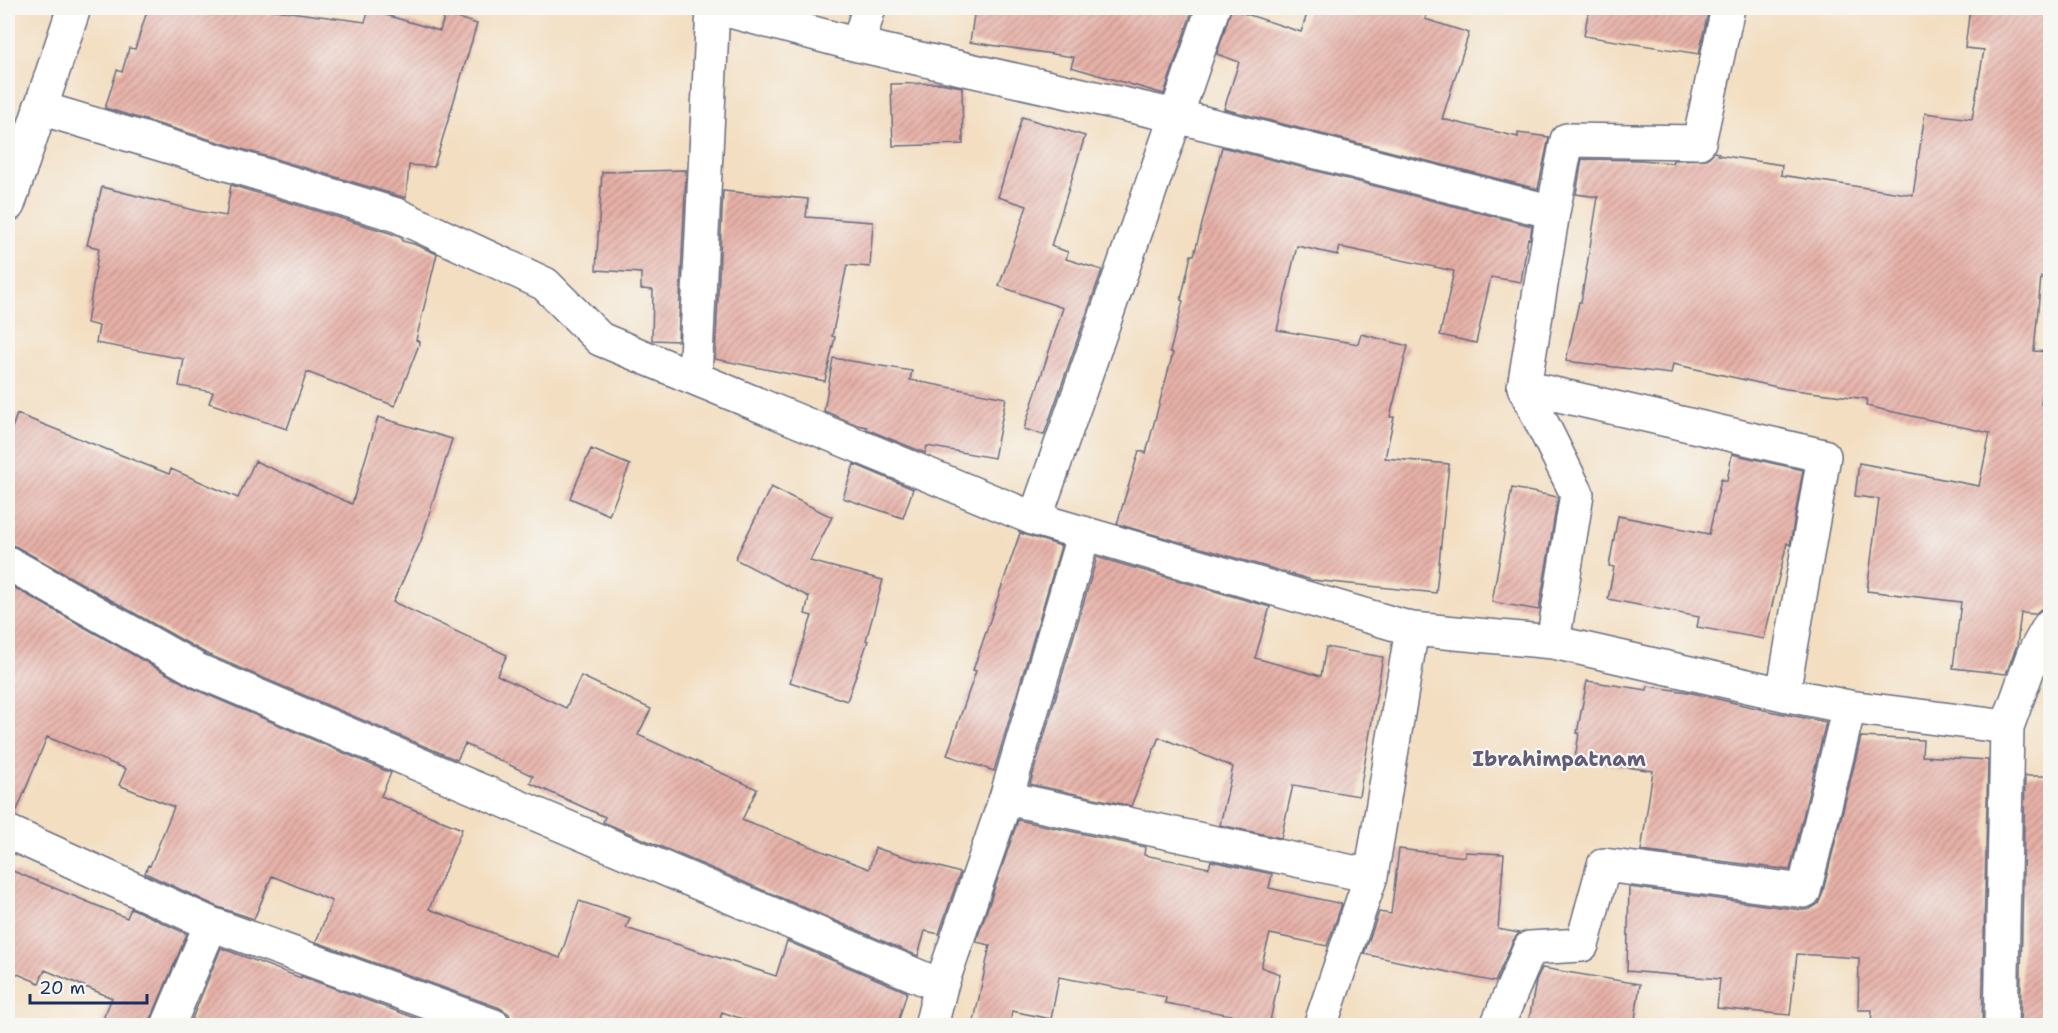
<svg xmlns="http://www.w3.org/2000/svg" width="2058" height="1033" font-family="'Shantell Sans',sans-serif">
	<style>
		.building { fill: url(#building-hatch) }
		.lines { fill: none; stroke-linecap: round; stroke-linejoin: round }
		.minor-casing { stroke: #676c81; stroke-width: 36 }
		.major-casing { stroke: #676c81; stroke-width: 36 }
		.minor { stroke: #fff; stroke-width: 33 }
		.major { stroke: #fff; stroke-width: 33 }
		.labels { text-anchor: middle; stroke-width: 4.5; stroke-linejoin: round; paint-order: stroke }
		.quarter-label { font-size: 21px; font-weight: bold; fill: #625c78; stroke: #f6f6f2 }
	</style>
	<defs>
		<pattern id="building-hatch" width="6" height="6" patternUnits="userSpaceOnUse" patternTransform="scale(1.5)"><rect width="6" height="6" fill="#e7b1a7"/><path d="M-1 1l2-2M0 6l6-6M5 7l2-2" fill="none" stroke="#ba908b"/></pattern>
	</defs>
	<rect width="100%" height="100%" fill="#f6f6f2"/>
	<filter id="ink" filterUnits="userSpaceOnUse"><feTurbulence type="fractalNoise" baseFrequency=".0167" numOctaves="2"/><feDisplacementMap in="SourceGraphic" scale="12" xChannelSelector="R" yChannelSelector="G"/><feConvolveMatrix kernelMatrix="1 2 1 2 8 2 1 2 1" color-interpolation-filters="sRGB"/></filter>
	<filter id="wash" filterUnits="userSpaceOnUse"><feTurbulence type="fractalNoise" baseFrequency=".008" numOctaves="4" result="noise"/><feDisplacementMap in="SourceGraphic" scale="24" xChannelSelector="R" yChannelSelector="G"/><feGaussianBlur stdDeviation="1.35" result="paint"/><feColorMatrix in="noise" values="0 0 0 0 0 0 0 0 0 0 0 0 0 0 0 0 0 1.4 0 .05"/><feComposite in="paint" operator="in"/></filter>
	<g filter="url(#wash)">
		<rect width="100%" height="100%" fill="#f3dec1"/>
		<g id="blocks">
			<!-- building -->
			<path class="building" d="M148,8h112l105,14 4,-12 71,21 5,-17 32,10 -43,143 -25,-2 -3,33 -301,-90 12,-38 5,2 7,-24 6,1z
				M975,8h218l-29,86 -93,-27 3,-10 -104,-15z
				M1309,8h120l-4,11 44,14 -27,86 76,18v-4l31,4 -11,52 -314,-80 15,-47 -22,-8 14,-45 70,23z
				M1589,8h120l-10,46 -115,-18z
				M1970,8h80v271l-9,-2 -7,74 14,1 -7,52 9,1v201l-9,3 -6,5 -14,-1 -4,32 -11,29 -53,-6 8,-66 -94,-11 12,-92 -24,-3 4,-33 120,23 11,-53 -124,-27 1,-7 -81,-10 -113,-25 -2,10 -105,-13 13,-59h2l17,-105 -22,-3 6,-35 60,1 30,3 1,-3 34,-1 7,-7 5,1 -1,2 64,10 -1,10 132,20 12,-82 47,6 12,-69 -19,-2z
				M940,83l22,4 1,57 -70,2 -2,-62z
				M1022,117l63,19 -34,110 17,6 -2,7 36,11 -58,165 -20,-6 39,-121 -64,-22 28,-80 -29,-9z
				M1222,147l310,79 -2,13 -2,-1 -7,44 -30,-5 -15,66 -36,-8 14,-64 -114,-24 -2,8 -41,-9 -20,84 81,14 3,-10 47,12 -18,71h4l-9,41 64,6 -13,129 -124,-13 -195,-56 22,-73 7,2 27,-100 -3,-1 13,-51 -2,-1 10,-45h3z
				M686,170l-8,171 -26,-1 1,-50 -12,-1v-16l-45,-3 6,-98z
				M231,185l159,48 12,5v3l12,3 23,10 -21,86 4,2 -25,64 -88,-34 -20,57 -78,-26 4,-11 -34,-6 5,-27 -88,-16 3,-17 -12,-3 12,-75 -12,-3 15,-58 95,24 29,5z
				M723,191l85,8 -2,18 67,5 -3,45 -23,-2 -15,71 3,1 -10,44 -110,-22z
				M833,358l79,13 -2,9 96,18 -12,60 -67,-12 -2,7 -59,-24 1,-2 -10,-2 -33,-14z
				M17,414l152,60 2,-5 67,29 17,-37 97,43 26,-87 74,22 -31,102 -28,61 114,53 -10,20 69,33 15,-32 70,33 -13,26 119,54 -15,31 127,49 6,-21 85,25 -21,61 -14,-3 -7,25 -315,-134 2,-5 -75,-34 3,-7 -68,-32 -8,16 -250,-106 -190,-107 -9,-3v-105z
				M591,449l39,16 -21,50 -39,-17z
				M1732,454l71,16 -13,75 -3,-2 -23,96 -67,-12 2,-10 -91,-18 6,-32 -5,-1 9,-50 91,18 12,-55 6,2z
				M854,464l59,25 -10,29 -60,-20z
				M771,487l61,30 -22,44 73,19 -17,60 2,1 -21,60 -57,-19 22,-66 -7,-2 4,-17 -74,-38z
				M1512,488l46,9 -19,113 -47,-8z
				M1020,533l41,13 -67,225 -47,-16 29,-84 -3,-1z
				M1097,557l173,50 -15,51 66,18 5,-29 57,10 -24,139 -66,-11 -12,53 -61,-13 13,-58 -74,-30 -28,69 -101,-22z
				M8,584l184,104 199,85 -10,23 81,33 -33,80 131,49 19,-57 51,17 -4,10 150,48 11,-35 120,51 -10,34h-134l-41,-14 -4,14h-206l-3,-12 -9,-6 -184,-66 16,-41 -60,-25 -18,43 -36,-12 -73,-34 3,-8 2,1 24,-59 -55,-22 7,-16 -79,-32 -32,78 -7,-2z
				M1587,681l60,9 1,-4 40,6 81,19 57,11 -36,148 -149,-19 12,-80 -78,-12 4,-26h-2z
				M1861,737l62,3 -1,16 66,4 -6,266h-111l1,-16h-14l1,-52 -62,-4 -7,61 -73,-7 3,-29 -93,-8 2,-84 173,23 8,-1 8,-5 4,-9z
				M2025,776h25v250h-30z
				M1018,820l127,27 -1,8 65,13 2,-7 61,13 -3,14 73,16 -15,42 -57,-12 -9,33 19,7 -11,52h-40l2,-11 -66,-12 1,-6 -107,-20 -8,42 -39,-8 -2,15h-37l17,-81 -14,-3z
				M1399,849l66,8v-5l39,2 -6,75 21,4 -6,8 -18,41 -131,-28 15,-42 12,2z
				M8,869l119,49 4,-10 56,26 -36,85 -1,7h-50l12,-28 -67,-28 -6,13 -31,-13z
				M221,948l80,30v-2l136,50h-248z
				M1542,968l98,16 -6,42h-106l8,-45z"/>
		</g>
	</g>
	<g filter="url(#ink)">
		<use href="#blocks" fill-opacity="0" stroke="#676c81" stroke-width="1.5"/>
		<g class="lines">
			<defs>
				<path id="minor" d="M719,8l139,37 11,-37
					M858,45l318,71 37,-108
					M40,108l357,107 148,69 55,55 435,180 377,110 141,13 230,52 66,13 158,20
					M1553,212l-29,175 53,107 -24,148
					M695,377l18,-369
					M1524,387l300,69 -41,238
					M1035,519l141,-403 377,96 14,-72 132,2 29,-134
					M8,563l191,108 742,315
					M1006,798l365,78
					M8,832l203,92 283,102
					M168,1026l43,-102
					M931,1026l10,-40 65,-188 78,-265
					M1320,1026l51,-150 41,-247
					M1497,1026l33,-78 52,-3 22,-80 200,26 45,-184
					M2001,1026l6,-299 26,-72 17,-30"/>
				<path id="major" d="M8,205l66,-197"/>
			</defs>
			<!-- minor casing -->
			<use href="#minor" class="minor-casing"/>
			<!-- major casing -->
			<use href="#major" class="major-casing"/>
			<!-- minor -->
			<use href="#minor" class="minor"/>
			<!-- major -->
			<use href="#major" class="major"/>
		</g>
	</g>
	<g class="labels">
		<!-- quarter labels -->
		<g class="quarter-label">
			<text x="1559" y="766">Ibrahimpatnam</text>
		</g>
	</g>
	<!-- margin -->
	<rect width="2058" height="1033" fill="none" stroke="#f6f6f2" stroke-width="30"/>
	<!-- scale -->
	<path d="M30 994v9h117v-9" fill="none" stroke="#1b2f5e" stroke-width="3"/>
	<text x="39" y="994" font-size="18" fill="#1b2f5e" stroke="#f6f6f2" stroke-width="4.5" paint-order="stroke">20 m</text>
</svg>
